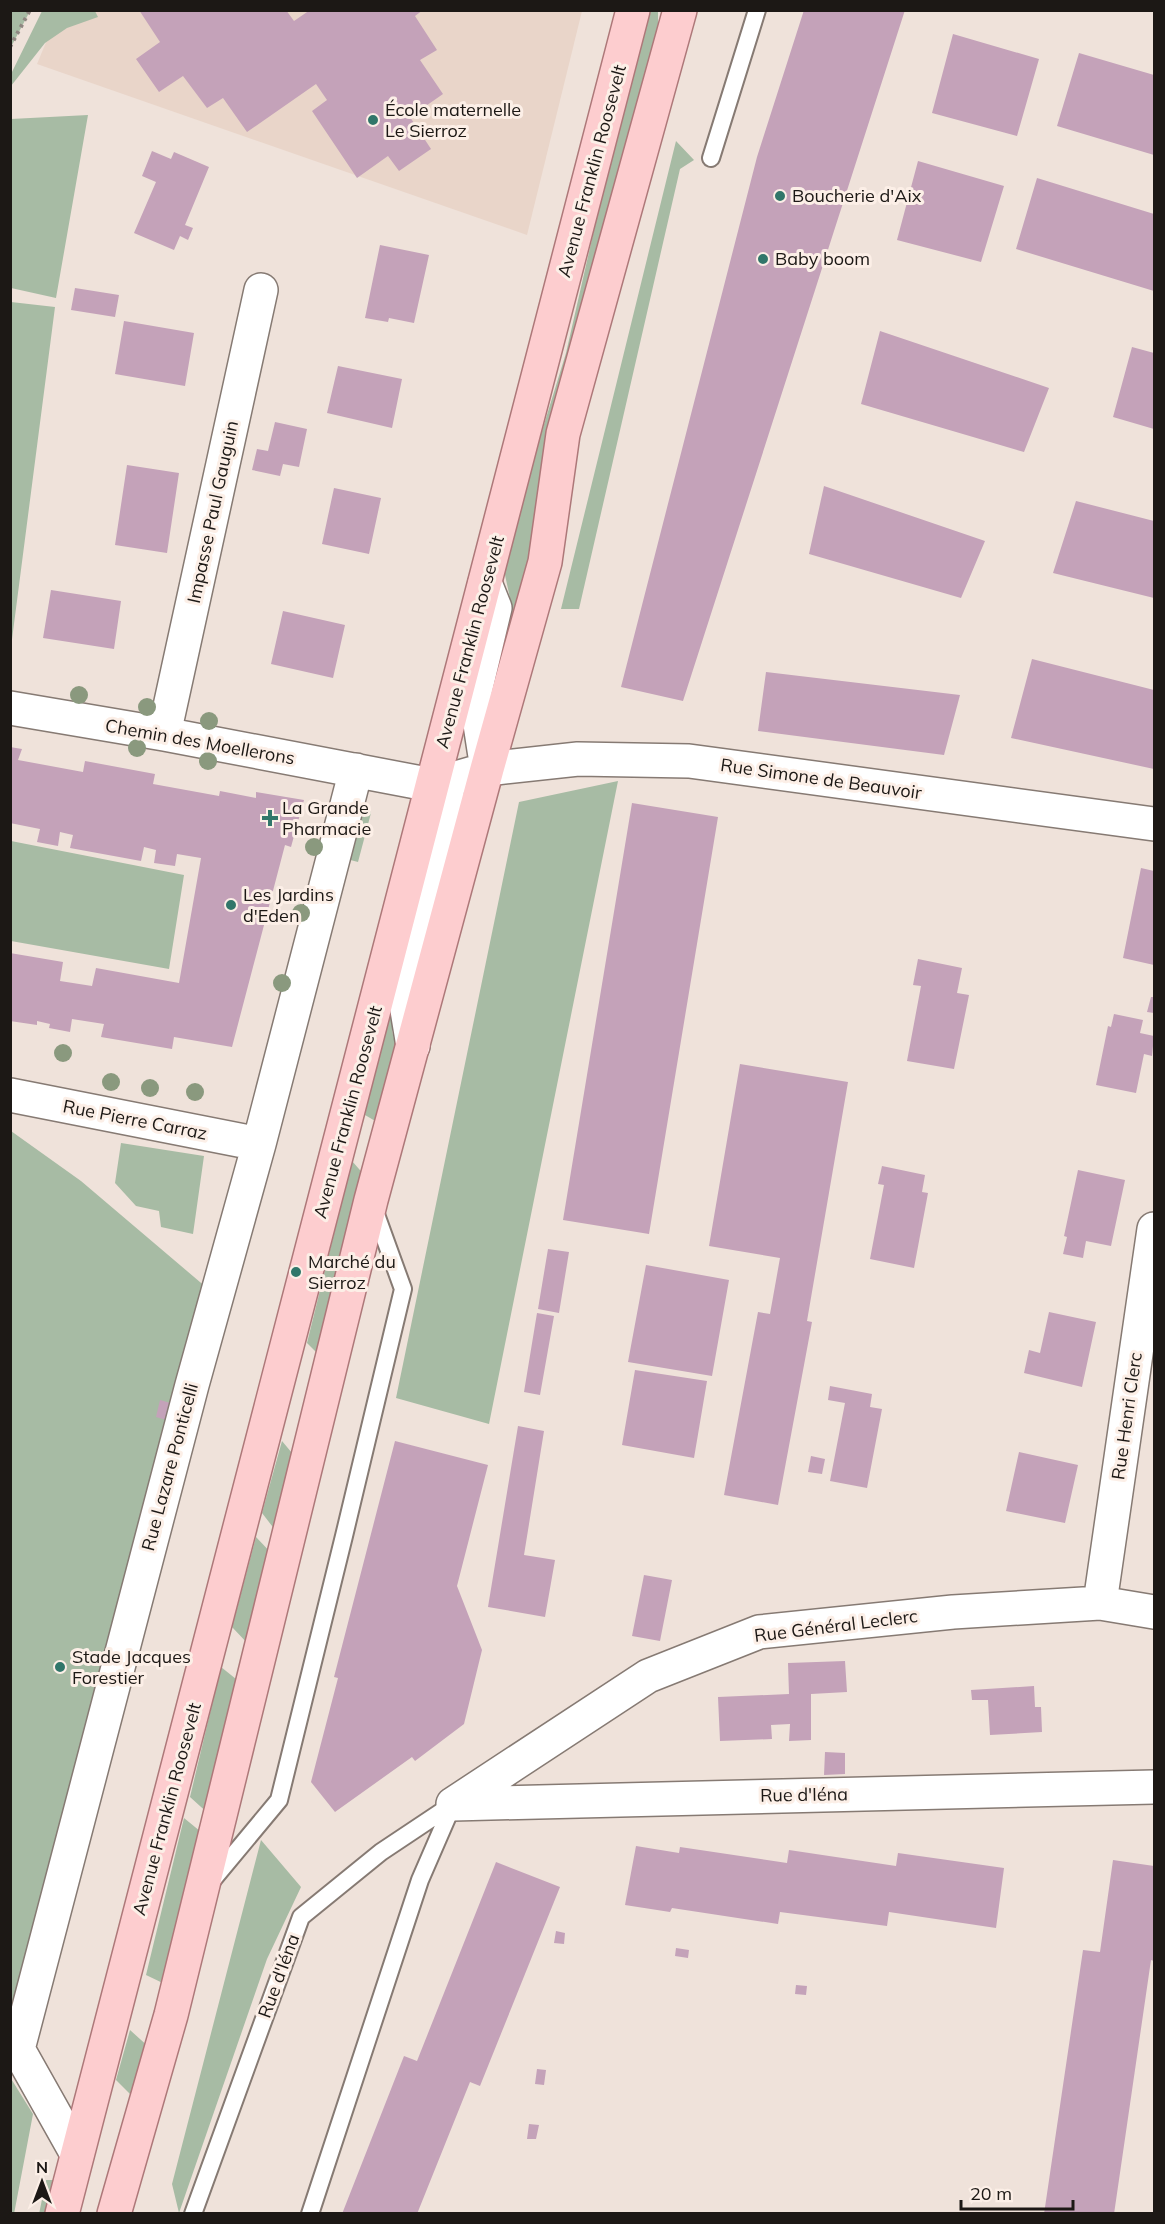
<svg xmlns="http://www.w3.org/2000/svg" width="1165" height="2224" font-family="Mulish,sans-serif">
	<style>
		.built { fill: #e9d5c9 }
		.green { fill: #a7bba4 }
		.building { fill: #c4a2b9 }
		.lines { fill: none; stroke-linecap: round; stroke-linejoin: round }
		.service-casing { stroke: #867a73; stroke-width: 20 }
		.minor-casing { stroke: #867a73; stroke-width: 36 }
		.primary-casing { stroke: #ad7879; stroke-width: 36 }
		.path { stroke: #8f8681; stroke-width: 4; stroke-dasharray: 3 4.5; stroke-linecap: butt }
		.service { stroke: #fff; stroke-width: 16 }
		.minor { stroke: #fff; stroke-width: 33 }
		.primary { stroke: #fdcdcf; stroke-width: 33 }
		.tree { fill: #8a997e }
		.poi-dot { fill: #31766a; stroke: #fcefe7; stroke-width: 2 }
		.labels { text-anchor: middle; stroke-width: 6; stroke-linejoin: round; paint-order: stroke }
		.poi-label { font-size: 18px; fill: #1c1815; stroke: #fcefe7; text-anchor: start }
		.street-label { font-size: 18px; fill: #1c1815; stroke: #fcefe7 }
	</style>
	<rect width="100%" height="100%" fill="#efe2da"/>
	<!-- built -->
	<path class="built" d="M59,11h523l-55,224 -490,-171z"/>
	<!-- green -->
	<path class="green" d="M11,10l19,1 -19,36 -1,-36z
		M42,11h53l3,6 -31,11 -22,15 -34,43v-12z
		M644,11h14v26l-134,556 -30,105 -8,-2 25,-93 -9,-42 64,-208z
		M88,115l-32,183 -45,-10v-169z
		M676,141l18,19 -14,9 -101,440h-18z
		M11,302l44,5 -44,340 -1,-345z
		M618,781l-129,643 -93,-26 123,-596z
		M360,803c7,1 10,4 11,10l-13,49 -19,-5z
		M11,841l173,34 -15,94 -158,-28z
		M424,896l-32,135 8,32 -18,62 -17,-10 18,-81z
		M11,1131l70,50 126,107 -196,757z
		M121,1143l83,13 -11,78 -32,-7 -2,-16 -23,-5 -21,-23z
		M352,1161l14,16 -43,182 -16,-16z
		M282,1441l15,18 -18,76 -17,-22z
		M256,1537l18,19 -24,90 -18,-19z
		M221,1667l20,16 -30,133 -21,-19z
		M184,1818l22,18 -37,150 -23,-11z
		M261,1840l40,47 -34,72 -88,254 -7,-29z
		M130,2030l21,19 -15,51 -20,-20z
		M10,2077l23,37 -19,100 -4,-1z
		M46,2180h9l-7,33 -9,1z"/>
	<!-- building -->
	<path class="building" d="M139,10h147l8,11 16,-11h113l-8,6 22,34 -17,10 23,34 -33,23 21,32 -32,22 -11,-15 -31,22 -45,-67 15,-11 -11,-16 -69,48 -24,-34 -16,10 -24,-32 -24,16 -23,-33 24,-17z
		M804,10h101l-222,691 -62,-14 136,-530z
		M953,34l86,25 -22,77 -85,-23z
		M1079,53l75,22v80l-97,-29z
		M152,151l19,8 3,-7 35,15 -24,58 8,3 -5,12 -8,-4 -6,14 -40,-17 22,-51 -14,-6z
		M918,161l86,25 -23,76 -84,-22z
		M1037,178l117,36v77l-138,-42z
		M380,245l49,10 -15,68 -25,-5 -1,4 -23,-4z
		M75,288l44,7 -4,22 -44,-7z
		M124,321l70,12 -9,53 -70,-12z
		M880,331l169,57 -25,64 -163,-48z
		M1132,347l22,6v76l-41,-12z
		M338,366l64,13 -10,49 -65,-15z
		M275,422l32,7 -8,38 -16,-3 -3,12 -28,-6 5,-21 11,2z
		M127,465l52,8 -12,80 -52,-8z
		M824,486l161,55 -24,57 -152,-44z
		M334,488l47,10 -12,56 -47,-10z
		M1076,501l78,20v77l-101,-25z
		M51,590l70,11 -7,48 -71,-11z
		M283,611l62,14 -12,53 -62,-14z
		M1032,659l122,31v79l-143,-31z
		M766,672l194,23 -16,60 -186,-24z
		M10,747l12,2 -4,11 65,12 2,-11 70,13 -2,10 66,12 1,-5 36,7v-6l48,8 -13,47 -6,-2 -53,202 -58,-10 -2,12 -71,-12 3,-13 -32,-5 -2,13 -21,-4 1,-4 -13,-3v4l-27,-4v-68l53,9 -3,19 32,5 4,-18 83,15 22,-125 -24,-4 -2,12 -21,-3 2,-13 -12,-3 -3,14 -71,-13 3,-13 -13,-3 -2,14 -21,-4 3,-13 -30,-6z
		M632,803l86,14 -69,417 -86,-14z
		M1141,868l13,3v94l-31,-7z
		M918,959l44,9 -5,25 12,2 -15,74 -47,-8 14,-75 -8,-1z
		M1151,997h3v16l-7,-1z
		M1114,1014l29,6 -3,13 14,3 -2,20 -8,-2 -8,39 -40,-8 12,-59 3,1z
		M740,1064l108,18 -41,239 5,1 -34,183 -54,-10 34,-183 12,2 10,-56 -71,-12z
		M882,1166l43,9 -3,17 6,1 -14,75 -44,-9 14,-74 -6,-1z
		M1078,1170l47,10 -14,66 -25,-5 -3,17 -20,-4 4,-17 -3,-1z
		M548,1249l21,3 -10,61 -21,-4z
		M646,1265l83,15 -17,96 -84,-14z
		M1049,1312l47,10 -14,65 -58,-14 5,-23 11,3z
		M537,1313l17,3 -14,79 -16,-3z
		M635,1370l72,11 -13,77 -72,-13z
		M830,1386l42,8 -2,13 12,2 -15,79 -37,-7 15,-78 -17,-3z
		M160,1400l14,4 -4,17 -14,-4z
		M518,1426l26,5 -20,124 31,5 -10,57 -57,-10z
		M395,1441l93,24 -31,121 25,64 -18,74 -49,37 -3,-4 -77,55 -24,-30 27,-104 -4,-1z
		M1019,1452l59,13 -13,58 -59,-12z
		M811,1456l14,3 -3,15 -14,-2z
		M644,1575l28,5 -12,61 -28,-5z
		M845,1661l2,31 -36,2v46l-22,1 1,-17 -19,1 1,14 -52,2 -2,-44 71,-3 -1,-31z
		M1034,1686l1,21h6l1,25 -52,3 -2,-35h-16l-1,-10z
		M825,1752l20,1v21l-21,1z
		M636,1846l43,7 1,-6 107,16 2,-13 107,16 2,-13 106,15 -8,60 -107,-16 -2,14 -107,-14 -2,12 -106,-16 -2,4 -45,-7z
		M1113,1860l41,6v95l-3,-1 -37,254h-70l39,-264 17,2z
		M496,1862l64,25 -80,199 -10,-4 -53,132h-75l62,-158 13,5z
		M556,1931l9,2 -1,11 -10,-1z
		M676,1948l13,2 -1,8 -13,-2z
		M796,1985l11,1 -1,9 -11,-1z
		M537,2069l9,1 -2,15 -9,-1z
		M529,2124l10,1 -3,14h-9z"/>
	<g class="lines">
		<defs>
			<path id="service" d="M711,158l46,-148
				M210,1883l69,-83 65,-264 59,-247 -29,-80
				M193,2214l108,-297 80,-65 72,-48
				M310,2214l110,-334 33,-76"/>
			<path id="minor" d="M485,583l10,25 -20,84 12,77
				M10,708l154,26 268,51 55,-16 91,-10 111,2 465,63
				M164,734l97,-444
				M413,1046l-7,-42 49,-196 -23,-23
				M10,1095l249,49
				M1100,1603l54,-374
				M453,1804l195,-128 111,-44 194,-20 147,-9 54,9
				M453,1804l701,-17
				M77,2154l-59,-105 174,-664 67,-241 97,-374"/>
			<path id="primary" d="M62,2214l571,-2204
				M114,2214l57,-199 200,-815 116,-431 58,-207 18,-128 117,-424"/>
		</defs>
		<!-- service casing -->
		<use href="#service" class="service-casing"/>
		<!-- minor casing -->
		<use href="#minor" class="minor-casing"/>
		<!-- primary casing -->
		<use href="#primary" class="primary-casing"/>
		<!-- path -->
		<path class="path" d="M10,47l20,-37"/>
		<!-- service -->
		<use href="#service" class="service"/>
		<!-- minor -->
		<use href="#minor" class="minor"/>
		<!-- primary -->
		<use href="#primary" class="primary"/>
	</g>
	<!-- trees -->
	<g class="tree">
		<circle cx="79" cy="695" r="9"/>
		<circle cx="147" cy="707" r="9"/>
		<circle cx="209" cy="721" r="9"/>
		<circle cx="137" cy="748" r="9"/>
		<circle cx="208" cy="761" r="9"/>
		<circle cx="314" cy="847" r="9"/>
		<circle cx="301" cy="913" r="9"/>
		<circle cx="282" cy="983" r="9"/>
		<circle cx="63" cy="1053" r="9"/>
		<circle cx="111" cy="1082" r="9"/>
		<circle cx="150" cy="1088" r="9"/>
		<circle cx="195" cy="1092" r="9"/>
	</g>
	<!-- markers -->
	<g class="poi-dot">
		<circle cx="373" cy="120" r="6"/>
		<circle cx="780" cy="196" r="6"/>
		<circle cx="763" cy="259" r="6"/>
		<path d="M267 809h6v6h6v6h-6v6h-6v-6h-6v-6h6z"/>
		<circle cx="231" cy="905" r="6"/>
		<circle cx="296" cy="1272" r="6"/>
		<circle cx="60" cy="1667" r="6"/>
	</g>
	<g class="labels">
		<!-- poi labels -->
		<g class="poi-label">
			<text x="385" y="116">École maternelle<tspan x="385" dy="21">Le Sierroz</tspan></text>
			<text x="792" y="202">Boucherie d'Aix</text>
			<text x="775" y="265">Baby boom</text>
			<text x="282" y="814">La Grande<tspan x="282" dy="21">Pharmacie</tspan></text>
			<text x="243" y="901">Les Jardins<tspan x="243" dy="21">d'Eden</tspan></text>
			<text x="308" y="1268">Marché du<tspan x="308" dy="21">Sierroz</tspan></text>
			<text x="72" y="1663">Stade Jacques<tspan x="72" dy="21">Forestier</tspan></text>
		</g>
		<!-- street labels -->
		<g class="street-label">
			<text transform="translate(592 171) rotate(-75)" y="6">Avenue Franklin Roosevelt</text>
			<text transform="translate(213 512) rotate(-78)" y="6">Impasse Paul Gauguin</text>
			<text transform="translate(470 642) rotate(-75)" y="6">Avenue Franklin Roosevelt</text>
			<text transform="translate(200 742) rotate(10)" y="6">Chemin des Moellerons</text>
			<text transform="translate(821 779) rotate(8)" y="6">Rue Simone de Beauvoir</text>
			<text transform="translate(348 1112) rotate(-75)" y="6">Avenue Franklin Roosevelt</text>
			<text transform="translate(135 1120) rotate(11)" y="6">Rue Pierre Carraz</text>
			<text transform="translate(1127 1416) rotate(-82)" y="6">Rue Henri Clerc</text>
			<text transform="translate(170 1467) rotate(-75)" y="6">Rue Lazare Ponticelli</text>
			<text transform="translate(836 1626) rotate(-7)" y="6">Rue Général Leclerc</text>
			<text transform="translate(804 1795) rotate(-1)" y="6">Rue d'Iéna</text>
			<text transform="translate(167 1809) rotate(-75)" y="6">Avenue Franklin Roosevelt</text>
			<text transform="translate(279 1976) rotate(-70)" y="6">Rue d'Iéna</text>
		</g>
	</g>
	<!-- border -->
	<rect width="1165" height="2224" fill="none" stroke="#1c1815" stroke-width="24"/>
	<!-- north arrow -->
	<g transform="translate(42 2182)" stroke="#fcefe7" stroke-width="4.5" paint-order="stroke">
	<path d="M0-4.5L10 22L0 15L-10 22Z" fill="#1c1815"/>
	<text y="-9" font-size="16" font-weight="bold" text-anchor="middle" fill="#1c1815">N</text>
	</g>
	<!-- scale -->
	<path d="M961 2200v9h112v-9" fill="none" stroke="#1c1815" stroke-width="3"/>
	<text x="970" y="2200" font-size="18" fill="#1c1815" stroke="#fcefe7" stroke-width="4.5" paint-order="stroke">20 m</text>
</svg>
